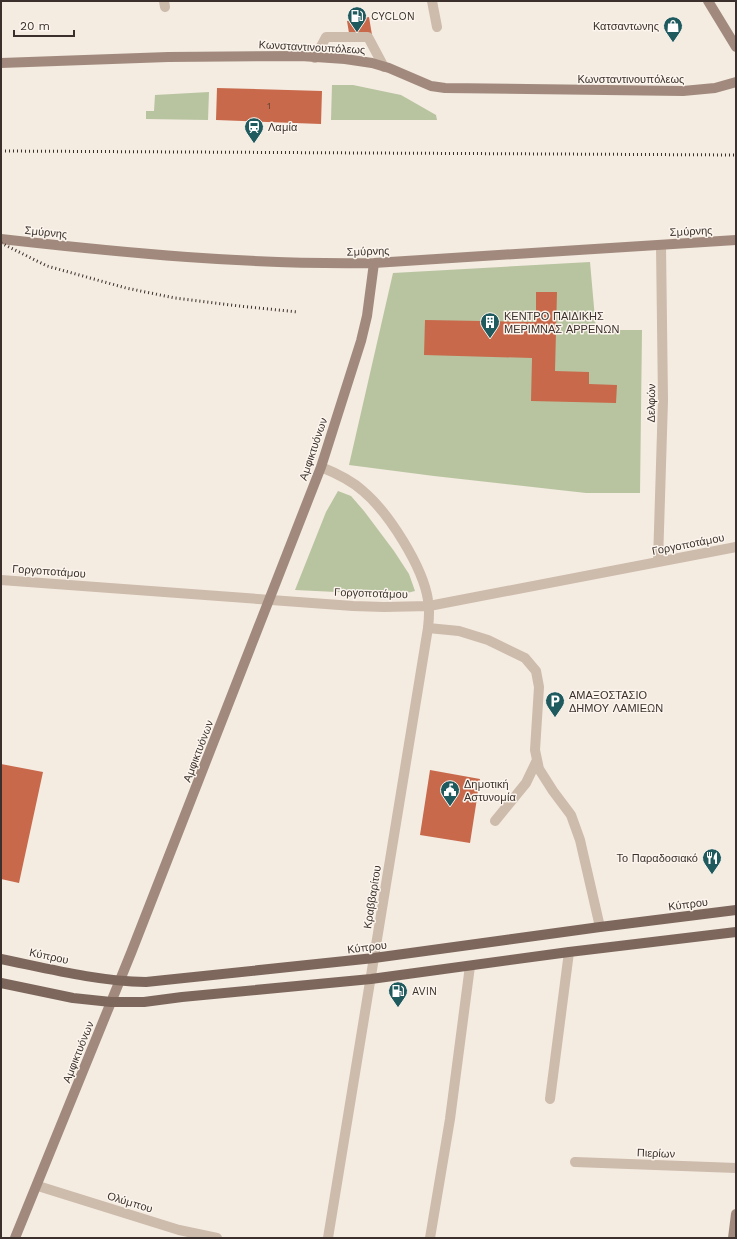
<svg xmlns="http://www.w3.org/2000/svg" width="737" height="1239" font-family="'Work Sans',sans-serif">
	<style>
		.green { fill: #b8c4a0 }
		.building { fill: #c8694b }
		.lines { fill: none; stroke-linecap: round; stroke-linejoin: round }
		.lane { stroke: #cdbbac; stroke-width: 10 }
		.street { stroke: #cdbbac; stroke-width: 10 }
		.secondary { stroke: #a18a7d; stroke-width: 10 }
		.primary { stroke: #7d675c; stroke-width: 10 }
		.rail { stroke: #3b302b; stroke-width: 3; stroke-dasharray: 1 3; stroke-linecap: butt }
		.labels { text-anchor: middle; stroke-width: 3; stroke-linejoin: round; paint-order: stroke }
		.number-label { font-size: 9px; fill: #5e3e33 }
		.poi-label { font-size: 11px; fill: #3b302b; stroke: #fbf5ee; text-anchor: start }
		.street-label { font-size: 11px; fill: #3b302b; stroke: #fbf5ee }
	</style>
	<rect width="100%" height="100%" fill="#f4ebe1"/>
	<!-- green -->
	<path class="green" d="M332,85h21l48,10 35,20 1,5h-106z
		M209,92l-1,28 -62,-1v-8h8l1,-16z
		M590,262l6,68h46l-2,163h-54l-152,-17 -85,-11 44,-192z
		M338,491l13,5 13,15 30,40 15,23 6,17 -16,4 -104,-5 31,-78z"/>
	<!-- building -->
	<path class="building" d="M369,17l3,18 -22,4 -3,-18z
		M217,88l105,3 -1,33 -105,-4z
		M536,292h21l-2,79 34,1v12l28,1 -1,18 -85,-2 1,-43 -108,-3 1,-35 111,2z
		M1,764l42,8 -24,111 -18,-4z
		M430,770l50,9 -10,64 -50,-8z"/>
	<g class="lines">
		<!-- lane -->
		<path class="lane" d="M315,58l11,-21h42l16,30
			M428,628l31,3 29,9 37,18 11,13 3,16 -4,63 4,19 14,22 18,24 9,25 20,87
			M495,821l31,-38 11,-23
			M550,1099l19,-147"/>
		<!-- street -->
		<path class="street" d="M164,1l1,6
			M432,1l5,26
			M321,467c15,6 30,13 42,24 26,22 60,76 65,109 2,9 1,19 0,28l-100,610
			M658,562l5,-162 -2,-155
			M1,580l352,26 31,1 45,-1 307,-59
			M575,1162l161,6
			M38,1186l141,44 38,8
			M430,1238l20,-119 20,-153"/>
		<!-- secondary -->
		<path class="secondary" d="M708,1l28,46
			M1,63l167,-6 133,-1 44,3 27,4 17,5 42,18 14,2 238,3 32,-3 21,-6
			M1,239c124,14 248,26 373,24l362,-23
			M15,1238l116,-285 190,-486 40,-126 6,-25 7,-53
			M733,1238l3,-24"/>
		<!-- primary -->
		<path class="primary" d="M1,959c49,10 96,22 145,23l228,-24 226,-31 136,-17
			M1,983l72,15 38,4h33l38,-5 189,-18 198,-27 167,-20"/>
		<!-- rail -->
		<path class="rail" d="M1,151l735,4
			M1,243l46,23 79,22 49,10 64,8 59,6"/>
	</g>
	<!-- icons -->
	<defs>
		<symbol id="fuel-pin" viewBox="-11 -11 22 30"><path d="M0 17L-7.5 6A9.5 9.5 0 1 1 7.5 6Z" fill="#1f5a5e" stroke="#fbf5ee"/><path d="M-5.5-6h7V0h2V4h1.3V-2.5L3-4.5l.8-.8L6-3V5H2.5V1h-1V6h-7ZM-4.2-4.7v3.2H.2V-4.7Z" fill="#fff"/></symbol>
		<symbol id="shop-pin" viewBox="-11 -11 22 30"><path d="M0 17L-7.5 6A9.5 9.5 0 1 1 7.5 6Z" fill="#1f5a5e" stroke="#fbf5ee"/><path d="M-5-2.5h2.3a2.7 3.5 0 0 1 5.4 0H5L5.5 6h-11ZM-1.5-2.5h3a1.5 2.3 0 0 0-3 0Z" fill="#fff"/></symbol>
		<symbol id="station-pin" viewBox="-11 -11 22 30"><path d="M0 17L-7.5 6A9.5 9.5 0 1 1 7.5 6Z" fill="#1f5a5e" stroke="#fbf5ee"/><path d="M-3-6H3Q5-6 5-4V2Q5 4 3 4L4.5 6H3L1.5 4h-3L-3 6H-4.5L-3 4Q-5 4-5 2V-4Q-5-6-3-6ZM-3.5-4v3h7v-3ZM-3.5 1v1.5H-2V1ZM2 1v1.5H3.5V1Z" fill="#fff"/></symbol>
		<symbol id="building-pin" viewBox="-11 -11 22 30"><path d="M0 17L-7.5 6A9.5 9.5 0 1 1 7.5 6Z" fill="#1f5a5e" stroke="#fbf5ee"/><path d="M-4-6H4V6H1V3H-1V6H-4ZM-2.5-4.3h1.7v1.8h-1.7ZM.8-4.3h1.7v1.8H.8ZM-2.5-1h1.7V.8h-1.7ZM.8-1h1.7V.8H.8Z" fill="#fff"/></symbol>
		<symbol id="parking-pin" viewBox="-11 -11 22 30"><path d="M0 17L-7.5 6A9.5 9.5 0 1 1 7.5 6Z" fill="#1f5a5e" stroke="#fbf5ee"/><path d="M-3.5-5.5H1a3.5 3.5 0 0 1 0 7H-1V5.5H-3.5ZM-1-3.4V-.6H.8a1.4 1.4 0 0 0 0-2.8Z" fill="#fff"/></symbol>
		<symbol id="civic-pin" viewBox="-11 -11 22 30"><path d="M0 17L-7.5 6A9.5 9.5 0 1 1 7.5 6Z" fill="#1f5a5e" stroke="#fbf5ee"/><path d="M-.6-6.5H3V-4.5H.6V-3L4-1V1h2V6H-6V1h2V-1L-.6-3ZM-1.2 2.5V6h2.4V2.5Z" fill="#fff"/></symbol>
		<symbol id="restaurant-pin" viewBox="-11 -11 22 30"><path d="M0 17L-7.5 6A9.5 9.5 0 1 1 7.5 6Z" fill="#1f5a5e" stroke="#fbf5ee"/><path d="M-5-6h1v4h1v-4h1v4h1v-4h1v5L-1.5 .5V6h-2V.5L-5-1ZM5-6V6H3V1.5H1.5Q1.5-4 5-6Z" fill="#fff"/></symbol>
	</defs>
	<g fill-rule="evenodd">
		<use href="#fuel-pin" x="346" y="5" width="22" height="30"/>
		<use href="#shop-pin" x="662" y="15" width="22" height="30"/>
		<use href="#station-pin" x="243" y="116" width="22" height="30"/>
		<use href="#building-pin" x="479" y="311" width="22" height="30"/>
		<use href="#parking-pin" x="544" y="690" width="22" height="30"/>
		<use href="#civic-pin" x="439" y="779" width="22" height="30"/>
		<use href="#restaurant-pin" x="701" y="847" width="22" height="30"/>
		<use href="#fuel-pin" x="387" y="980" width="22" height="30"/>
	</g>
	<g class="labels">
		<!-- number labels -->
		<g class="number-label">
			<text x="269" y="109">1</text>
		</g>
		<!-- poi labels -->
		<g class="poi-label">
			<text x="371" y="20">CYCLON</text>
			<text x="659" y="30" text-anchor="end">Κατσαντωνης</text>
			<text x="268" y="131">Λαμία</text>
			<text x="504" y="320">ΚΕΝΤΡΟ ΠΑΙΔΙΚΗΣ<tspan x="504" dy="13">ΜΕΡΙΜΝΑΣ ΑΡΡΕΝΩΝ</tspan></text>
			<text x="569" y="699">ΑΜΑΞΟΣΤΑΣΙΟ<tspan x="569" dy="13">ΔΗΜΟΥ ΛΑΜΙΕΩΝ</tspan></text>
			<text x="464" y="788">Δημοτική<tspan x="464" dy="13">Αστυνομία</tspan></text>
			<text x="698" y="862" text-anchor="end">Το Παραδοσιακό</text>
			<text x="412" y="995">AVIN</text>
		</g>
		<!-- street labels -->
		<g class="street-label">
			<text transform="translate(312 47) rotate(3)" y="4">Κωνσταντινουπόλεως</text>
			<text x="631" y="83">Κωνσταντινουπόλεως</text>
			<text transform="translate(691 231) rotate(-3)" y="4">Σμύρνης</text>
			<text transform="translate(46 232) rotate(6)" y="4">Σμύρνης</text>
			<text transform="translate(368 251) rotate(-2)" y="4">Σμύρνης</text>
			<text transform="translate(651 403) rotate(-89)" y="4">Δελφών</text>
			<text transform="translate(313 449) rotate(-71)" y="4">Αμφικτυόνων</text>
			<text transform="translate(688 544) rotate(-11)" y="4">Γοργοποτάμου</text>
			<text transform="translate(49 571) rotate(4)" y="4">Γοργοποτάμου</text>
			<text transform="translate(371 593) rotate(2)" y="4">Γοργοποτάμου</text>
			<text transform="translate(198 751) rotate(-69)" y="4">Αμφικτυόνων</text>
			<text transform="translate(372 897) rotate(-81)" y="4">Κραββαρίτου</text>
			<text transform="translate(688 904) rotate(-7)" y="4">Κύπρου</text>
			<text transform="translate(367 947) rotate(-7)" y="4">Κύπρου</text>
			<text transform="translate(49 956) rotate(12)" y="4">Κύπρου</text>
			<text transform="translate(78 1052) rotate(-68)" y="4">Αμφικτυόνων</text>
			<text transform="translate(656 1153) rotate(2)" y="4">Πιερίων</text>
			<text transform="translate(130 1202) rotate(17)" y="4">Ολύμπου</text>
		</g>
	</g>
	<!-- border -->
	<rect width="737" height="1239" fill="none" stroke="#3b302b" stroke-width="4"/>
	<!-- scale -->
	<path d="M14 30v6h60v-6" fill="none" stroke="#3b302b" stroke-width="2"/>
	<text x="20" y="30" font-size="12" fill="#3b302b" stroke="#fbf5ee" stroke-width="3" paint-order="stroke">20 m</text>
</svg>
